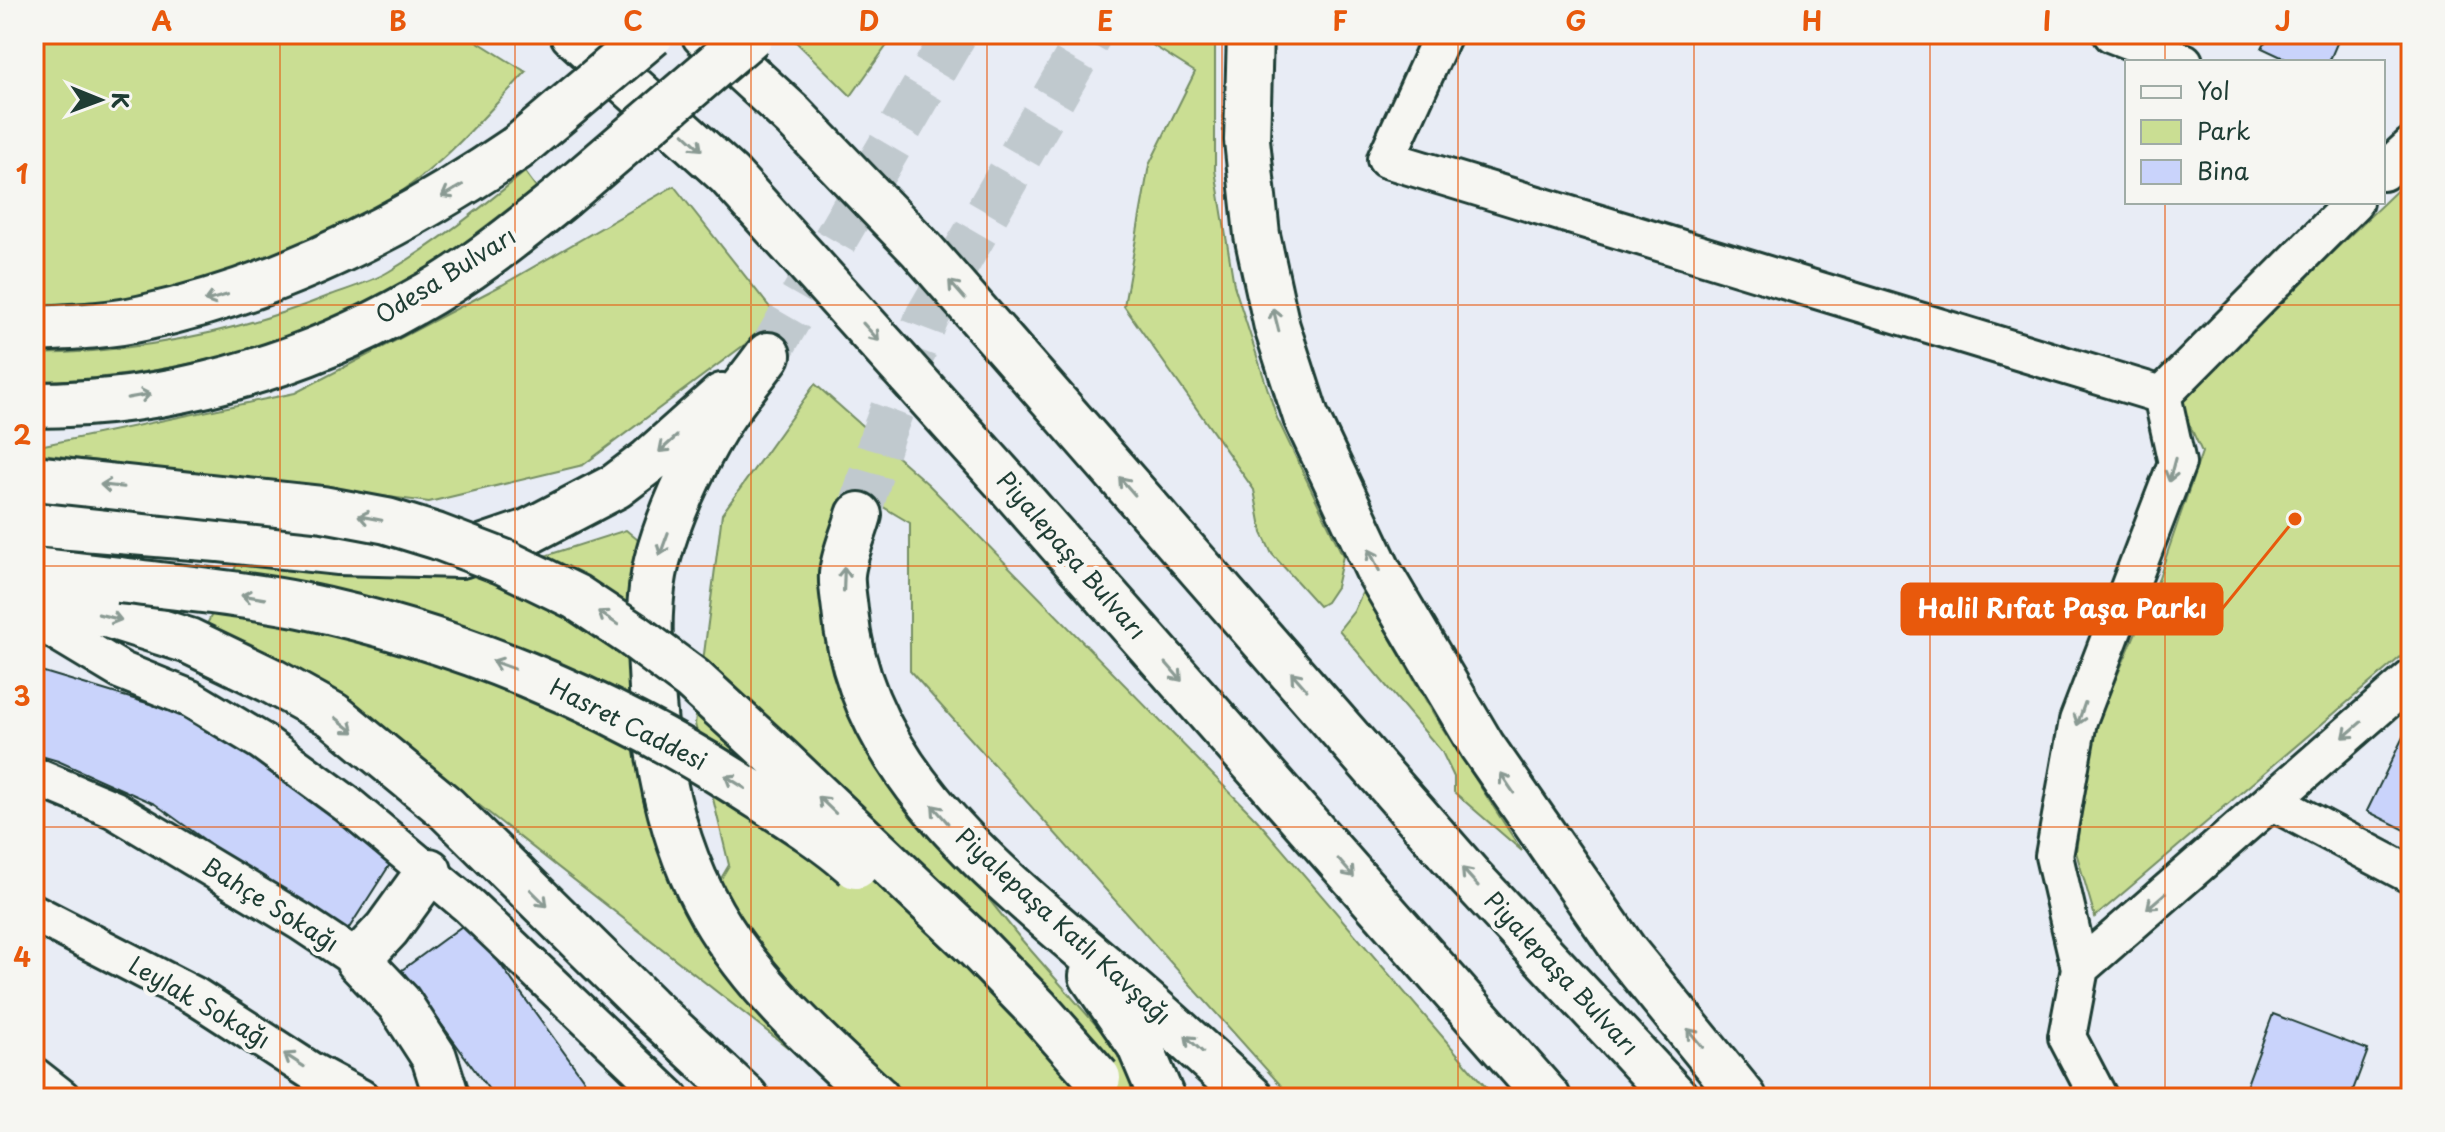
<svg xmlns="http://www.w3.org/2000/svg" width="2445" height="1132" font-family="'Playpen Sans',sans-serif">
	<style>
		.green { fill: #cade93; stroke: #748e64; stroke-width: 2 }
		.building { fill: #c9d3fb; stroke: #1f3d34; stroke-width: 2 }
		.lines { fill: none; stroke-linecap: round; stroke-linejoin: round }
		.primary-tunnel { stroke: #c0c9ce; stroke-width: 44; stroke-dasharray: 44 22; stroke-linecap: butt }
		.street-casing { stroke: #1f3d34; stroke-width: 42 }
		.secondary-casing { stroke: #1f3d34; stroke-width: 50 }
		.primary-casing { stroke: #1f3d34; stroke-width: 50 }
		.street { stroke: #f6f6f2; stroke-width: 36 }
		.secondary { stroke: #f6f6f2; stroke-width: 44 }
		.primary { stroke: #f6f6f2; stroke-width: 44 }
		.primary-bridge-casing { stroke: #1f3d34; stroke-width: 50; stroke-linecap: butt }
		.primary-bridge { stroke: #f6f6f2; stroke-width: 44 }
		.oneway { stroke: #8a9a93 }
		.grid { fill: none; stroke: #e8590c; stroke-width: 2; stroke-opacity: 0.55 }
		.labels { text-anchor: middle; stroke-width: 8; stroke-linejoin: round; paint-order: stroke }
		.street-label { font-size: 24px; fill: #1f3d34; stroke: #f6f6f2 }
		.leader { fill: none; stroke: #e8590c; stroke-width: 3 }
		.callout-dot { fill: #e8590c; stroke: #f6f6f2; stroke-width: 3 }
		.callout { fill: #e8590c; stroke: #e8590c; stroke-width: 3 }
		.callout-label { font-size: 26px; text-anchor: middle; font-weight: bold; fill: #fff }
		.neatline { fill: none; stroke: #e8590c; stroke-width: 3 }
		.grid-label { font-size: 26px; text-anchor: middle; font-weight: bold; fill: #e8590c }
	</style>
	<rect width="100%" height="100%" fill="#e8ecf5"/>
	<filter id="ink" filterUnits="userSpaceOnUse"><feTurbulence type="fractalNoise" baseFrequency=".0125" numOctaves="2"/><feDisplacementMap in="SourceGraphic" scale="16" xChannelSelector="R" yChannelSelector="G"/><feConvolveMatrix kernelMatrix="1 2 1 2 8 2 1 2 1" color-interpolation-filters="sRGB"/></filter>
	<g filter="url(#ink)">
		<!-- green -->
		<path class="green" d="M34,34h431l61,38c-28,29 -55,61 -85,88 -110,98 -262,144 -407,145z
			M788,34h107l-44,62z
			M1135,34h80v136l19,115 43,133 66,138 -7,31 -10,15 -7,4 -47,-52 -10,-21 -8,-43 -130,-184 25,-141 46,-93z
			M525,172l11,15c-46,37 -93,73 -143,104 -14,9 -30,15 -44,21 -98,45 -208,66 -315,70v-28c102,-2 202,-21 297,-59 19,-7 40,-13 57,-23 49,-29 93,-64 137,-100z
			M2411,177v471l-316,269 -19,-65 15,-116 65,-150 46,-134 -24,-52z
			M674,186l105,133 -196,146 -154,37 -395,-49v-6l261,-54 207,-108z
			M815,384l114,101 328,335 238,278h-203l-382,-427v-148l-52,-31 -19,148 103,201 78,97 125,143 1,17h-303l-43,-41 -399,-313 -196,-116 34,-68 309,-5 78,-25 24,20 -12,149 54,229 37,-63 -34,-141 27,-210z
			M1363,591l73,127 86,133 -68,-59v-15l-12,-25 -103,-122 15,-19z"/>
		<!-- building -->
		<path class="building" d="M2269,34h72l-12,28h-37l-30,-14z
			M34,669l166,50 194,139 -52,81 -187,-135 -97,-43 -24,-7z
			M2404,735l7,4v94l-44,-22z
			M469,921l128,177h-102l-93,-128z
			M2273,1014l95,36 -18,48h-75l-29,-11z"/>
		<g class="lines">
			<!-- primary-tunnel -->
			<path class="primary-tunnel" d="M768,355l187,-321
				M859,515l23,-79 45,-119 163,-283"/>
			<defs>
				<path id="street" d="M1443,34l-57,125 776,236
					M2112,34l72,28
					M2383,172l28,-26
					M2162,395l192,-193
					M34,618l88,53 69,28 70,42 86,63 122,102 201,192
					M34,776l79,33 188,113 57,38
					M2271,801l140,74
					M34,913l161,83 116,75 50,27
					M2080,968l-26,-112 24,-135 99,-258 -15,-68
					M34,1076l28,22
					M2099,1098l-32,-61 13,-69 331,-289"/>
				<path id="secondary" d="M429,871l-42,58 -29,31 41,43 35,54 13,41"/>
				<path id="primary" d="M573,34l156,141 277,307 542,616
					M704,34l89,82 128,133 550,629 205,220
					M1250,34l-3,106 10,95 20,92 29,90 73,155 103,174 144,207 118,145
					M34,329c36,-2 74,-3 109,-11 136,-29 260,-92 374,-170
					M768,355c-17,24 -38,47 -53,73 -23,38 -47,90 -58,133 -9,36 -8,72 -6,108 3,85 18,170 61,245 41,71 105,129 165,184
					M34,405c131,0 265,-37 379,-102 54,-29 102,-68 149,-106
					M859,515c-5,19 -15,39 -17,59 -1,11 2,25 3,36 13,156 146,260 256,354 52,44 101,88 150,134
					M34,524l184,15 119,13 124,3 67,-23 88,-46 33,-25 73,-65
					M34,570l86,10
					M34,601l76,15 79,25 81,39 63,35 112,92 203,200 98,91
					M1092,976l47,68 23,54"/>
			</defs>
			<!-- street casing -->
			<use href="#street" class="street-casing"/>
			<!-- secondary casing -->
			<use href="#secondary" class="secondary-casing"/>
			<!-- primary casing -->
			<use href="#primary" class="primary-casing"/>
			<!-- street -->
			<use href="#street" class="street"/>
			<!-- secondary -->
			<use href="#secondary" class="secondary"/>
			<!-- primary -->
			<use href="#primary" class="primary"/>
			<defs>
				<path id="primary-bridge" d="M517,148l135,-114
					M562,197l190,-163
					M34,478l289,31 64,12 49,15 68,26 72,35 57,38 59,44 88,81 195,185 62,64 61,69
					M120,580c60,8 121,13 181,25 154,32 303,94 436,178 40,26 83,51 119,83"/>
			</defs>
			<!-- primary-bridge casing -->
			<use href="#primary-bridge" class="primary-bridge-casing"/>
			<!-- primary-bridge -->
			<use href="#primary-bridge" class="primary-bridge"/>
		</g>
		<!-- one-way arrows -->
		<defs><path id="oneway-shaft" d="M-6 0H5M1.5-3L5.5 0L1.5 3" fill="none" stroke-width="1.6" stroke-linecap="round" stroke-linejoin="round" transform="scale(2)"/></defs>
		<g class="oneway">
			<use href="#oneway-shaft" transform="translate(693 142) rotate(43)"/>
			<use href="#oneway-shaft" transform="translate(452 191) rotate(150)"/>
			<use href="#oneway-shaft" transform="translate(957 290) rotate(-131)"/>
			<use href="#oneway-shaft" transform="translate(216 298) rotate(164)"/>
			<use href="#oneway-shaft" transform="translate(1276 320) rotate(-104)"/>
			<use href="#oneway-shaft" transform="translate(871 332) rotate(48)"/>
			<use href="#oneway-shaft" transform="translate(139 396) rotate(-10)"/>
			<use href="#oneway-shaft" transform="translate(668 444) rotate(138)"/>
			<use href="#oneway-shaft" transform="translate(2172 470) rotate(105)"/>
			<use href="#oneway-shaft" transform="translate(112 486) rotate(-174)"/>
			<use href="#oneway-shaft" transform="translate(1127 486) rotate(-131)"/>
			<use href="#oneway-shaft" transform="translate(370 518) rotate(-169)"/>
			<use href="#oneway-shaft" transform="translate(664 544) rotate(110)"/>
			<use href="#oneway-shaft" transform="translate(1374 560) rotate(-116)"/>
			<use href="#oneway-shaft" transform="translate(844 579) rotate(-88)"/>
			<use href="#oneway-shaft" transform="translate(253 597) rotate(-171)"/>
			<use href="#oneway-shaft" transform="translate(110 617) rotate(14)"/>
			<use href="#oneway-shaft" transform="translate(608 618) rotate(-146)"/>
			<use href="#oneway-shaft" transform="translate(503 665) rotate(-160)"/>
			<use href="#oneway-shaft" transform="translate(1174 672) rotate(49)"/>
			<use href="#oneway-shaft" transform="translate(1299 681) rotate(-131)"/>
			<use href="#oneway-shaft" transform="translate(2081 714) rotate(109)"/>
			<use href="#oneway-shaft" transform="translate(345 725) rotate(39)"/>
			<use href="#oneway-shaft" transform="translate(2352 730) rotate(139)"/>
			<use href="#oneway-shaft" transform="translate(735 782) rotate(-148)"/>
			<use href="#oneway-shaft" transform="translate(1507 783) rotate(-124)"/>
			<use href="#oneway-shaft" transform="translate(827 805) rotate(-136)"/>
			<use href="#oneway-shaft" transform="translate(940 814) rotate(-131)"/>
			<use href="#oneway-shaft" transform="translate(1346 868) rotate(49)"/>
			<use href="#oneway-shaft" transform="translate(1470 877) rotate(-132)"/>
			<use href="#oneway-shaft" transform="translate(539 898) rotate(45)"/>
			<use href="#oneway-shaft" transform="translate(2156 901) rotate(139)"/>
			<use href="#oneway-shaft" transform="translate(1695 1038) rotate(-129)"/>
			<use href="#oneway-shaft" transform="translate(1194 1044) rotate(-137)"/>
			<use href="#oneway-shaft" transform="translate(294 1060) rotate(-147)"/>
		</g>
	</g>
	<!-- grid -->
	<path class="grid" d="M280,34v1064M515,34v1064M751,34v1064M987,34v1064M1222,34v1064M1458,34v1064M1694,34v1064M1930,34v1064M2165,34v28M2165,202v896M34,305h2377M34,566h2377M34,827h2377"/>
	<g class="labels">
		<!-- street labels -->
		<g class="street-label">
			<text transform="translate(446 276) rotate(-32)" y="8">Odesa Bulvarı</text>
			<text transform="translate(1071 556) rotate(49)" y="8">Piyalepaşa Bulvarı</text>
			<text transform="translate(628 725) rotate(27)" y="8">Hasret Caddesi</text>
			<text transform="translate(270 905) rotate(32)" y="8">Bahçe Sokağı</text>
			<text transform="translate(1063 927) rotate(42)" y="8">Piyalepaşa Katlı Kavşağı</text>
			<text transform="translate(1561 974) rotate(47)" y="8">Piyalepaşa Bulvarı</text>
			<text transform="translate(199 1003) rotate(30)" y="8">Leylak Sokağı</text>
		</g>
	</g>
	<!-- callouts -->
	<path class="leader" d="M2295 519L2222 609"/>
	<circle class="callout-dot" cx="2295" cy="519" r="8"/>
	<rect class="callout" x="1902" y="584" width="320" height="50" rx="8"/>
	<g class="callout-label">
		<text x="2062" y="618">Halil Rıfat Paşa Parkı</text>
	</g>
	<!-- margin -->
	<rect width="2445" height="1132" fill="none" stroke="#f6f6f2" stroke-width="88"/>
	<!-- legend -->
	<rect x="2125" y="60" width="260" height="144" fill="#f6f6f2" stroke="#a0aca6" stroke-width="2"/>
	<rect x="2141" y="86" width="40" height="12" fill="#f6f6f2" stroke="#a0aca6" stroke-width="2"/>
	<text x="2197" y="100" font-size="24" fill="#1f3d34">Yol</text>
	<rect x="2141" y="120" width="40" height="24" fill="#cade93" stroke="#a0aca6" stroke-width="2"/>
	<text x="2197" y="140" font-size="24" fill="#1f3d34">Park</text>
	<rect x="2141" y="160" width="40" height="24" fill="#c9d3fb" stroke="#a0aca6" stroke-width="2"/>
	<text x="2197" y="180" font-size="24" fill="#1f3d34">Bina</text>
	<!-- north arrow -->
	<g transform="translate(100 100) rotate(91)" stroke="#f6f6f2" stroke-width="6" paint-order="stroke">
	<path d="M0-6L14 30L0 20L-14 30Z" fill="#1f3d34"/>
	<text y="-12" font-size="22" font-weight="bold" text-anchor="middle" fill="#1f3d34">K</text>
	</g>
	<rect x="44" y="44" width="2357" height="1044" class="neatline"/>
	<g class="grid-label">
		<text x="162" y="31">A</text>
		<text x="398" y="31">B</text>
		<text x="633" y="31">C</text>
		<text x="869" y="31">D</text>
		<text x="1105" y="31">E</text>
		<text x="1340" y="31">F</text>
		<text x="1576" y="31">G</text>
		<text x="1812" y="31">H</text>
		<text x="2047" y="31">I</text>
		<text x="2283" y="31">J</text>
		<text x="22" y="184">1</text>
		<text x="22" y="445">2</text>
		<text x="22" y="706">3</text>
		<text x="22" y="967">4</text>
	</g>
</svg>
